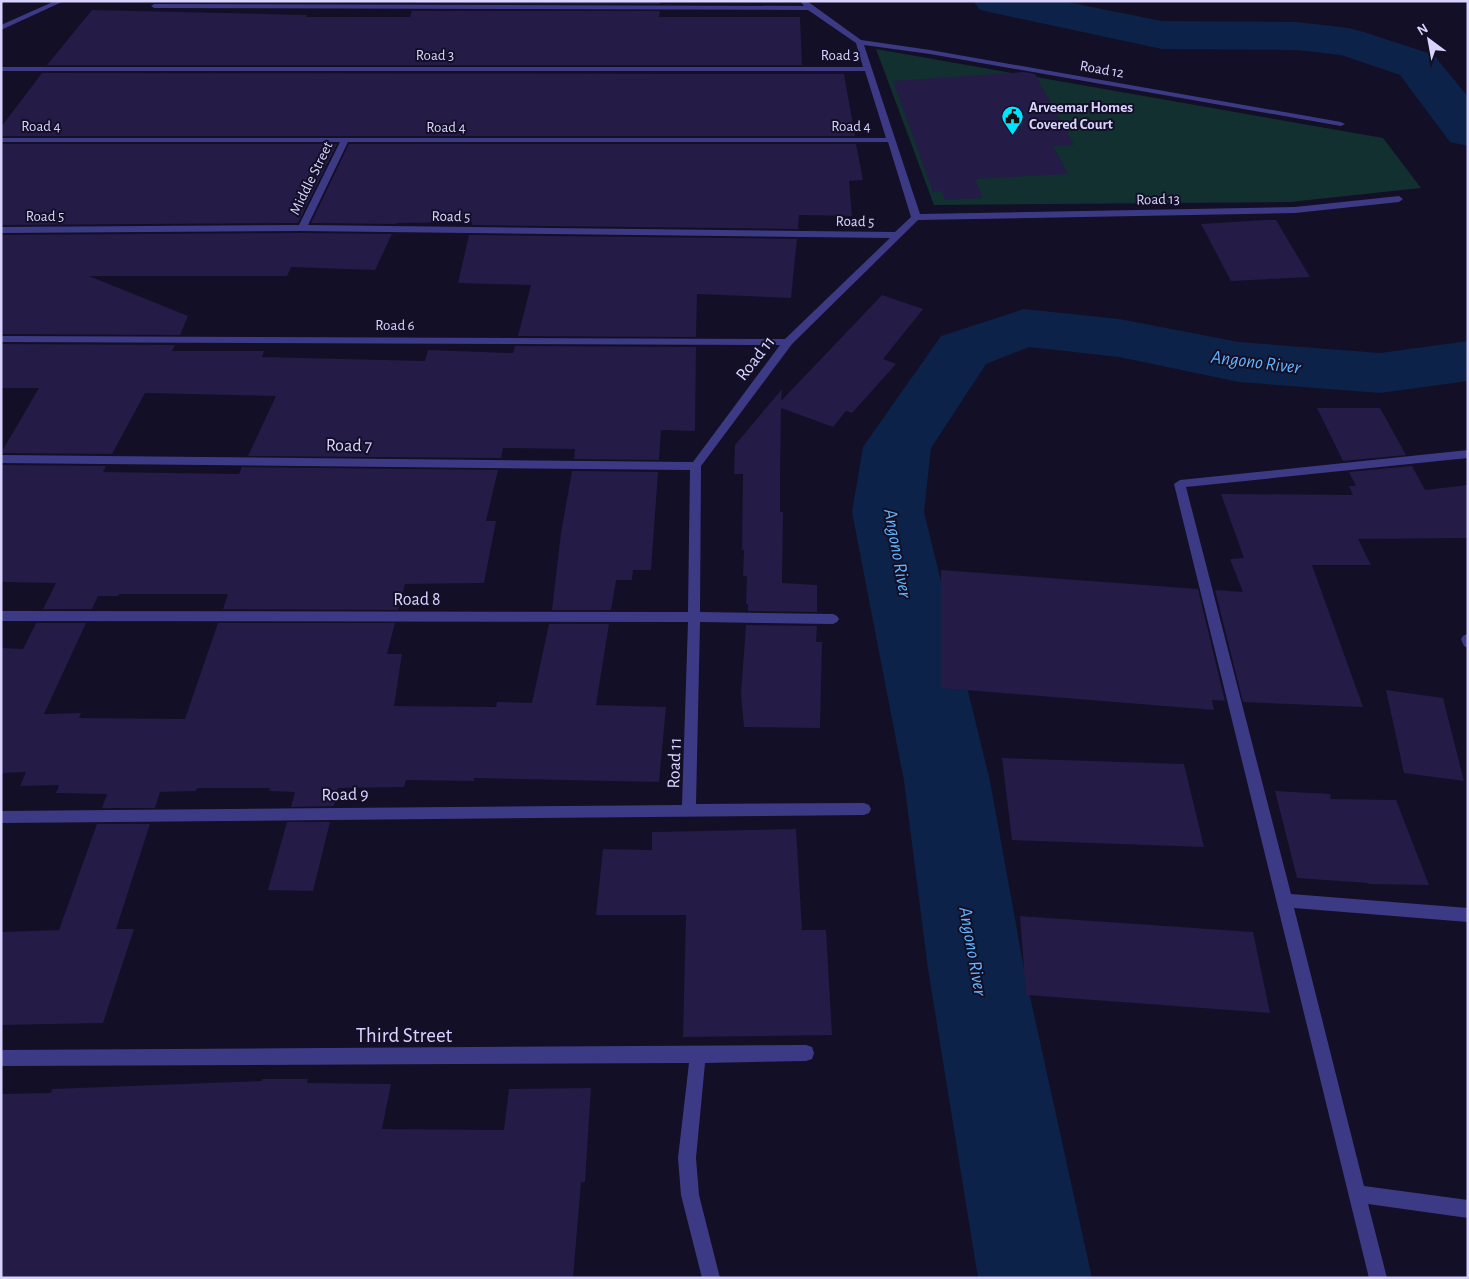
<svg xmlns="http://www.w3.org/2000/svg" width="1469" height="1279" font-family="'Alegreya Sans',sans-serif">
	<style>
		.green { fill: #12302f }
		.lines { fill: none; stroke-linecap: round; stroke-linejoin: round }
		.river { fill: #0c2248; fill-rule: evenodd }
		.building { fill: #241b47 }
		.minor { fill: #3d3a85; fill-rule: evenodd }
		.labels { text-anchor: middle; stroke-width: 4; stroke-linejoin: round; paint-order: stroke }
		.far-street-label { font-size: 15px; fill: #d9d4ff; stroke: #130f26 }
		.far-poi-label { font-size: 15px; font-weight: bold; fill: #d9d4ff; stroke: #130f26; text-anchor: start }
		.street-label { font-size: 18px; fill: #d9d4ff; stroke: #130f26 }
		.water-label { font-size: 19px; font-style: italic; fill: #62b6ff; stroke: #130f26 }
		.near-street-label { font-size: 21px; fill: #d9d4ff; stroke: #130f26 }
	</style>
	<rect width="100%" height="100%" fill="#130f26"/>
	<!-- green -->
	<path class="green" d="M876,49l507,89 38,50 -131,14 -356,3z"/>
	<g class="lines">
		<!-- river -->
		<path class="river" d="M973,1h89l100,20 135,1 51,6 16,4 70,23 34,42v49l-18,-4 -50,-67 -59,-20 -44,-5 -135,-1 -182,-39z
			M1024,309l95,10 120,23 141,11 88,-12v40l-88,12 -141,-11 -120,-25 -90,-10 -43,17 -55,84 -7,64 66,269 34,188 68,309h-114l-50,-309 -24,-188 -52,-269 11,-65 78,-111z"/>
	</g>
	<!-- building -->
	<path class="building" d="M416,1h245l-1,3 -244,-1z
		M92,10l215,5 -1,2h104l2,-6h248l-1,6h141l2,48h-755z
		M1024,72l11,2 39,71 -21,1 15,28 -93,5 8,19 -38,2 -3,-9 -9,1 -40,-111z
		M42,73l802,1 11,62h-854v-9z
		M1,144h336l-39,79 -297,2z
		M349,144h507l7,36 -14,1 3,35 -53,-1 -1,14 -326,-4v-3l-75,1 -1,1 -85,-1z
		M1265,220h11l34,57 -79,4 -30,-57z
		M302,233l90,1 -17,36 -84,-3 -4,9h-198l99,40 -8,19 -179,-1v-99z
		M469,235l328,4 -6,59 -94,-4 -1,43 -178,-1 13,-51 -73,-2z
		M882,295l41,14 -40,50 13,5 -44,49 -6,-2 -13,16 -52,-19 -1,69v35h3l-1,71 35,2v27l-69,-1v-7h-2l1,-28h-4l1,-26h-2l1,-76h-9l1,-29 47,-56 -1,12z
		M1,344l174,1 -3,6h92l-2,6 163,4 3,-11 85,3 2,-7 181,1 -1,84 -34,-1 -2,30 -85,-1 1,-10 -72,-1 -2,10 -253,-2 28,-60 -131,-3 -33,61 -111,-1 38,-65h-38z
		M1317,408h63l26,47 -63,6z
		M1,465l105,1 -3,6 136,2 3,-7 256,3 -12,51h10l-12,62 -79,1 -7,26 -175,-1 5,-15h-109l-1,2h-20l-6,13h-49l13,-26 -55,-1z
		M1412,466l13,24 43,-5v53l-110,1 13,26h-59l51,142 -120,-5 -28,-112 28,2 -13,-33 14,-1 -23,-64 132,1 -4,-9h7l-7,-14z
		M572,471l86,1 -7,98h-18l-1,10h-16l-5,30h-59l9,-77z
		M941,570l257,19 27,112 -13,-1 2,10 -273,-22z
		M36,623h50l-42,91 37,-1 -2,5 106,1 33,-96h177l-8,31h15l-8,52 102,1 1,-5 35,1 17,-79h60l-13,81 70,2 -7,75 -185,-4v3l-68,-1 -2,7 -66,1 -4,18 -43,1 4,-15 -26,-1 1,-3h-73l-1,3 -36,1 -5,16h-53l5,-14 -51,-1 3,-8 -39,1 6,-14 -25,1v-125l22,1z
		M746,625l71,1 -1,16h6l-2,86 -76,-1 -3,-33z
		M1386,690l57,8 21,83 -60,-8z
		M1002,758l182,6 20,83 -192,-7z
		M1275,791l55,3 1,5 65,1 33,85 -60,-1 -1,-1 -71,-5z
		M287,822h43l-17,69 -45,-1z
		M97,824h53l-34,105h18l-31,94 -102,2v-93l58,-2z
		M796,829l6,101h24l6,105 -149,2 3,-122h-90l7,-66 49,1v-18z
		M1020,916l233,16 17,81 -244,-18z
		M262,1079h46l-1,4 84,1 -9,45 122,1 5,-41 82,-1 -6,94h-4l-8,96h-572v-184l50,-1 1,-4 210,-8z"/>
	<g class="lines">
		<!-- minor -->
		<path class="minor" d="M55,1h9l-63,29v-5z
			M800,1h7l54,39 69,10 411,72 4,2 -4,2 -411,-72 -66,-9 56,169 375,-7 104,-11 4,3 -4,3 -104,11 -377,7 -126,124 -91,122 -1,146 133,2 4,2 2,3 -2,3 -4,2 -133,-2 -4,182 168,-1 5,2 2,4 -2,4 -5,2 -863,8v-12l681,-6 6,-183 -687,-1v-10l687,1 2,-142 -689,-7v-8l692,7 87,-117 -779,-3v-6l784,3 105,-101 -588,-7 -301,2v-6l298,-2 41,-83h-339v-4h885l-21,-67h-864v-4h862l-7,-24 -48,-33 -654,-2 -3,-2 3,-2 650,2zM348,142h540l23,75 -16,15 -587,-7z
			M1468,450v8l-282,29 105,407 177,14v14l-174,-14 70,278 104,14v18l-100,-14 19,74h-18l-195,-794 6,-4z
			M1467,634h1v14l-4,-2 -3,-7 2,-3z
			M806,1045l6,2 2,6 -2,6 -6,2 -101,2 -9,95 3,37 21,83h-18l-21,-83 -3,-37 11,-95 -688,3v-16z"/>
	</g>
	<!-- icons -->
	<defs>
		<symbol id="civic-pin" viewBox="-11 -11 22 30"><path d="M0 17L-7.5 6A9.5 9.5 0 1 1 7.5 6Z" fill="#00e5ff" stroke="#130f26"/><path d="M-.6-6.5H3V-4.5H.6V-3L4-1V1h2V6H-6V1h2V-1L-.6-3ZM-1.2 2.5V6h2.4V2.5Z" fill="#111"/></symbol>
	</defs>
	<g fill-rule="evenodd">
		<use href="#civic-pin" x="1000" y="104" width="25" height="34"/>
	</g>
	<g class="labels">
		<!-- far-street labels -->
		<g class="far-street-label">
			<text x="435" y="60">Road 3</text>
			<text x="840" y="60">Road 3</text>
			<text transform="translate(1102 69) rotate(10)" y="5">Road 12</text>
			<text x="41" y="131">Road 4</text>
			<text x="851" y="131">Road 4</text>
			<text x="446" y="132">Road 4</text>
			<text transform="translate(311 178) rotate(-64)" y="5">Middle Street</text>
			<text transform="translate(1158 199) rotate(-1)" y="5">Road 13</text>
			<text x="45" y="221">Road 5</text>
			<text transform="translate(451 216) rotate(1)" y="5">Road 5</text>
			<text transform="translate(855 221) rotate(1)" y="5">Road 5</text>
			<text x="395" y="330">Road 6</text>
		</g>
		<!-- far-poi labels -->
		<g class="far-poi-label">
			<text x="1029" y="112">Arveemar Homes<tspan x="1029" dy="17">Covered Court</tspan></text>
		</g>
		<!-- street labels -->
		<g class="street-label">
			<text transform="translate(755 358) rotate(-52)" y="6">Road 11</text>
			<text transform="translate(349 445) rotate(1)" y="6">Road 7</text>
			<text x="417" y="605">Road 8</text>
			<text transform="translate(674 763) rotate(-88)" y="6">Road 11</text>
			<text transform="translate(345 794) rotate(-1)" y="6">Road 9</text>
		</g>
		<!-- water labels -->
		<g class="water-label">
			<text transform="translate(1256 361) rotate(7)" y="7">Angono River</text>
			<text transform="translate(899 553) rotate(80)" y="7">Angono River</text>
			<text transform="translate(974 951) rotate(80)" y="7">Angono River</text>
		</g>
		<!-- near-street labels -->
		<g class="near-street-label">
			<text x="404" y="1042">Third Street</text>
		</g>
	</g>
	<!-- border -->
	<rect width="1469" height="1279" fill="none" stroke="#d9d4ff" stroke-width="5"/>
	<!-- north arrow -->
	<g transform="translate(1429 40) rotate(328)" stroke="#130f26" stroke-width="4" paint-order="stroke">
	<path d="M0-4L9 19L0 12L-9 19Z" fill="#d9d4ff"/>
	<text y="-8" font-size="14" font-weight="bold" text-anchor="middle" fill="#d9d4ff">N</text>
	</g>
</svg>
